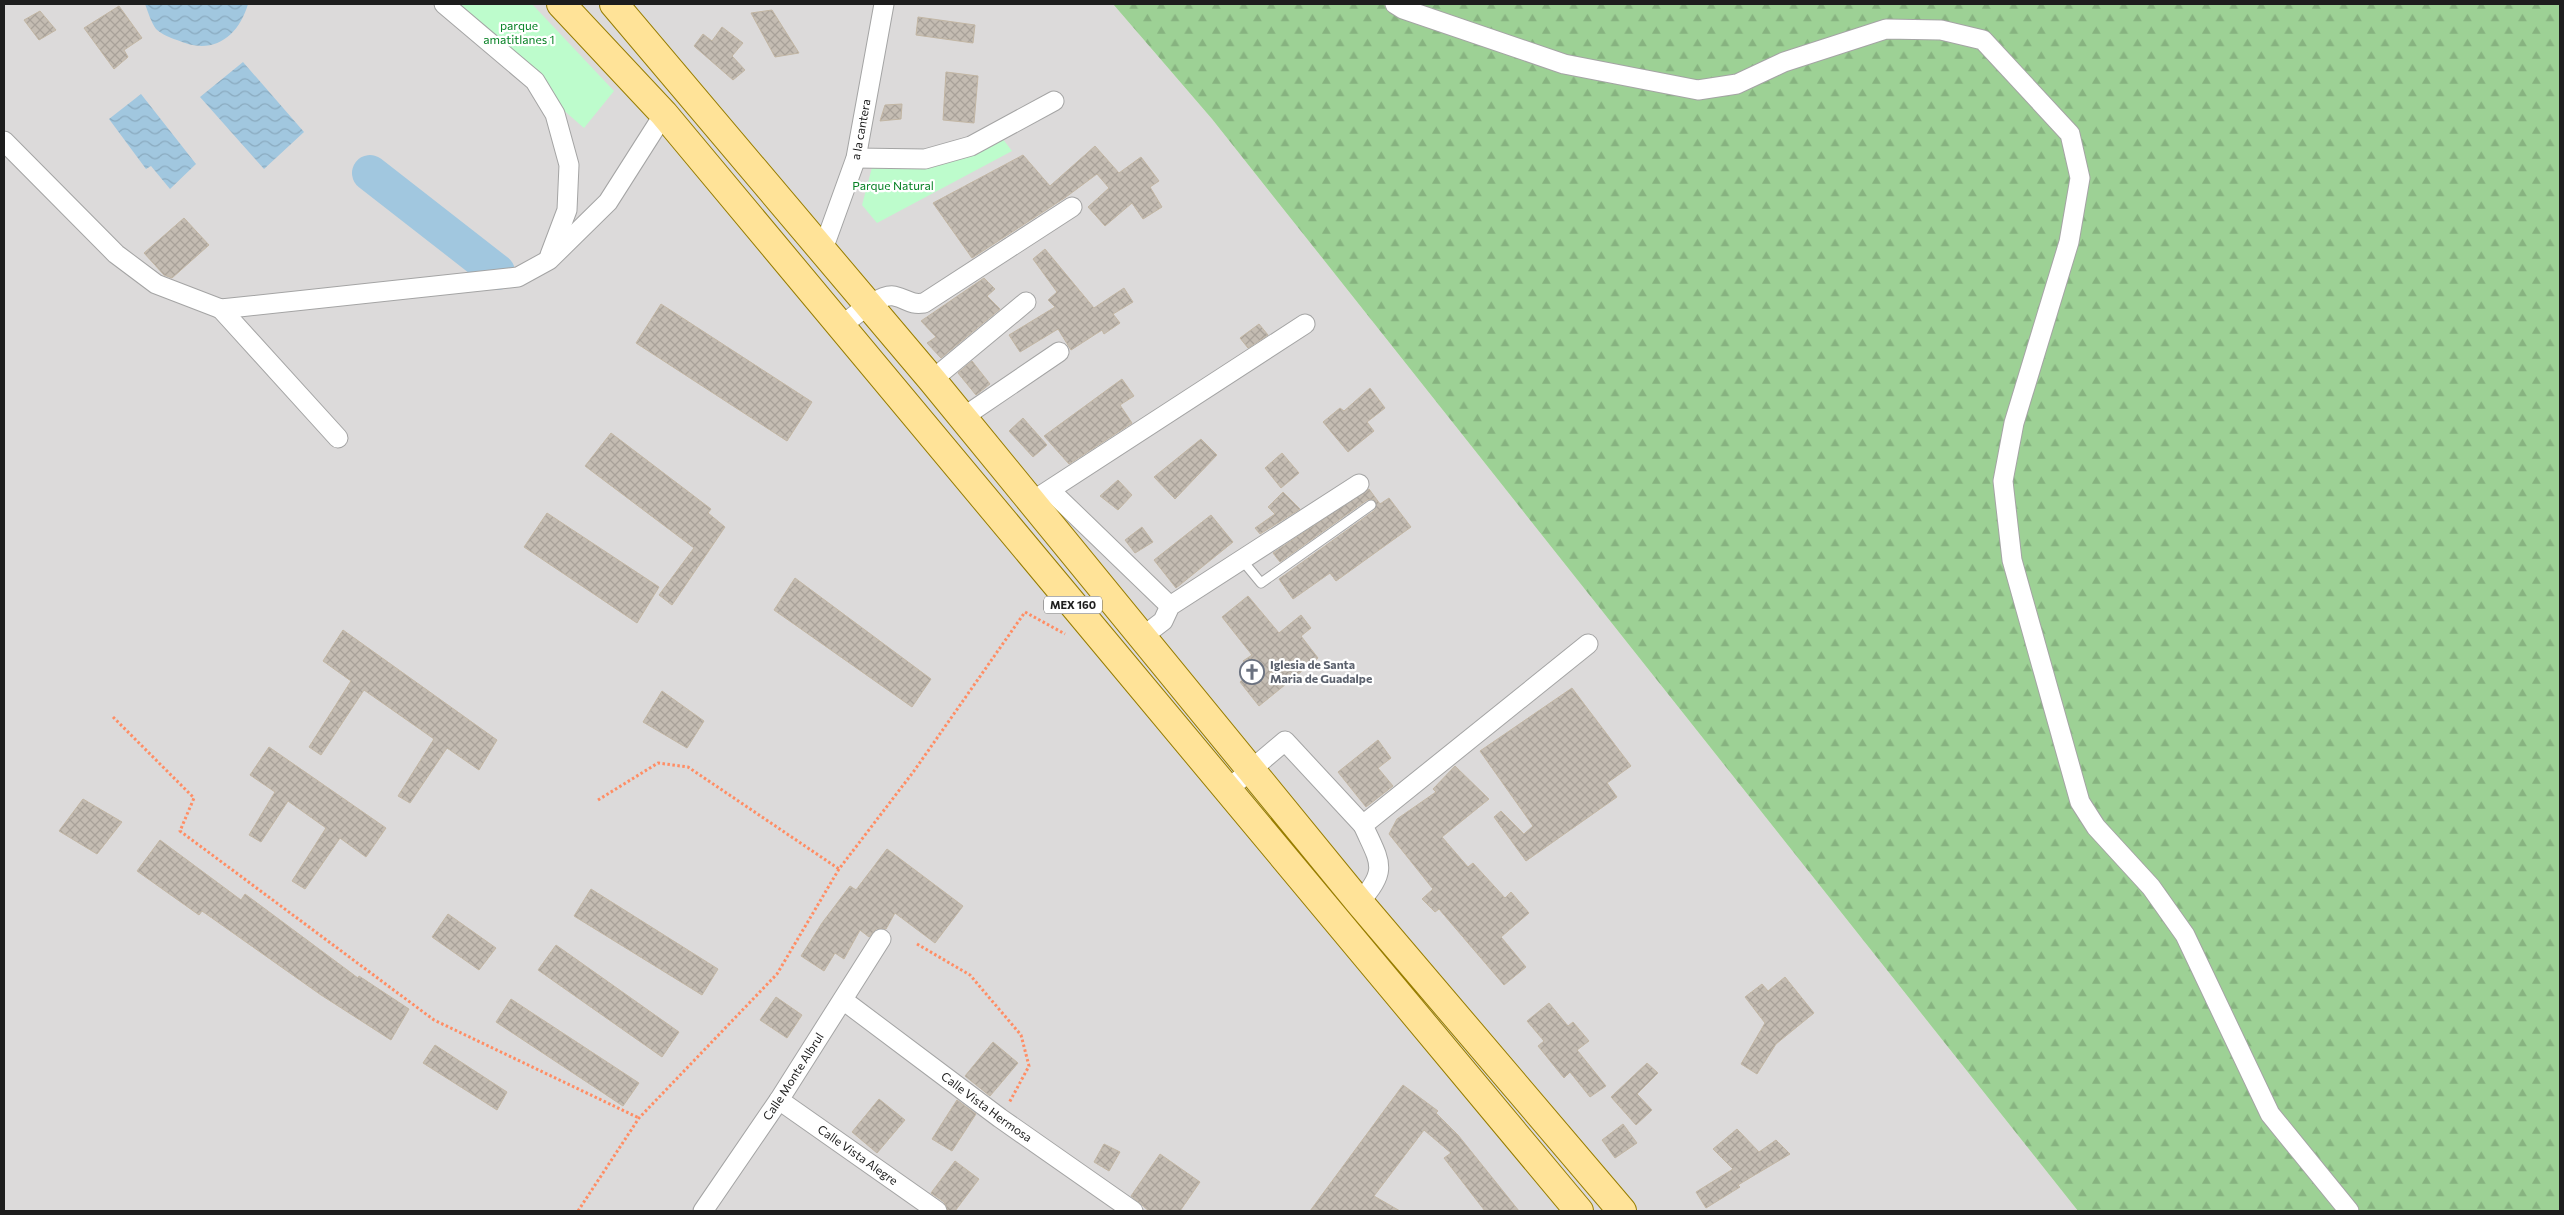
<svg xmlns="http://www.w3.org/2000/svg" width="2564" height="1215" font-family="Commissioner,sans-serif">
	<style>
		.residential { fill: #dcdada }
		.forest { fill: url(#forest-firs) }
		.park { fill: #bdfccc }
		.water { fill: url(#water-waves) }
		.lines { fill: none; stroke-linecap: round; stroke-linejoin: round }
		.river { stroke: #a1c7df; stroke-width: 36 }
		.building { fill: url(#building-cross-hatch); stroke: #c2b6a4 }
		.service-casing { stroke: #a4a4a4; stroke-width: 11 }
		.minor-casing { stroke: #a4a4a4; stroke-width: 21 }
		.primary-casing { stroke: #977d00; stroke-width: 30 }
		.path { stroke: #ff8d64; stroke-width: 3; stroke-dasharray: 2.5 2.5; stroke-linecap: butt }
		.service { stroke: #fff; stroke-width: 9 }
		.minor { stroke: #fff; stroke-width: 19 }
		.primary { stroke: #ffe398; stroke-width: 28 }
		.labels { text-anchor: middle; stroke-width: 4.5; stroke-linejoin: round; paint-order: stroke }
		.shield { fill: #fff; stroke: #616161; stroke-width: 1 }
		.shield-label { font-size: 11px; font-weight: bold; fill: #1d1d1d }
		.park-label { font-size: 12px; fill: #068124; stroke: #fff }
		.street-label { font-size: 12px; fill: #1d1d1d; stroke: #fff }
		.worship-label { font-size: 12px; font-weight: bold; fill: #5b616d; stroke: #fff; text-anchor: start }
	</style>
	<defs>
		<pattern id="forest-firs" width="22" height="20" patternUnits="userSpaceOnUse" patternTransform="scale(1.25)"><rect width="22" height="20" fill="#9dd195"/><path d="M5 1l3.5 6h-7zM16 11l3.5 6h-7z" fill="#87b380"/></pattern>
		<pattern id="water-waves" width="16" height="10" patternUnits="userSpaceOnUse" patternTransform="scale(1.25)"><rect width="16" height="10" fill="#a1c7df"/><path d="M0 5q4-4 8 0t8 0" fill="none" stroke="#8aaabf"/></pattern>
		<pattern id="building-cross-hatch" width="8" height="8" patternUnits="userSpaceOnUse" patternTransform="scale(1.25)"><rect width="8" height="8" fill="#c4bcb2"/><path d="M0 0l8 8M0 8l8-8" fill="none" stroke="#a8a199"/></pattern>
	</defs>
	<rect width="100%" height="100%" fill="#efede3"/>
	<!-- residential -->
	<path class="residential" d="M4,4h1109l99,115 866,1092h-2074z"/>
	<!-- forest -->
	<path class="forest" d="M1113,4h1447v1207h-482l-866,-1092z"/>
	<!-- park -->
	<path class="park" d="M442,4h90l82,87 -30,37z
		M999,134l13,17 -135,72 -15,-18 12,-45 52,3z"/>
	<!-- water -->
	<path class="water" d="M145,4h103c-10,34 -36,52 -71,36 -6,-2 -16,-6 -21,-11 -5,-7 -8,-17 -11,-25z
		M243,62l61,70 -40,37 -64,-72z
		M141,94l55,70 -26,25 -19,-23 -5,3 -37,-50z"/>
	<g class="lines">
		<!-- river -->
		<path class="river" d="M370,173l127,99"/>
	</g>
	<!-- building -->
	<path class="building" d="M119,6l23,32 -18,12 4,7 -14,12 -30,-41z
		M772,10l27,43 -24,4 -24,-44z
		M40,11l16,19 -17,10 -15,-20z
		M918,17l57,8 -2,18 -57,-8z
		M722,27l21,16 -11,13 13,14 -12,10 -39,-34 9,-12 9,7z
		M946,72l32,4 -4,47 -31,-3z
		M902,104l-1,15 -21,2 5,-16z
		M1095,146l24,27 22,-16 18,24 -9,6 12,20 -19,12 -11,-16 -27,23 -17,-19 21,-19 -12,-14 -31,23 -94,61 -39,-55 90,-48 27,31z
		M184,218l25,27 -37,33 -8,-3 -20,-22z
		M1045,249l49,59 30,-20 9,14 -20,12 7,9 -16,11 -2,-4 -31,20 -13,-21 -38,23 -11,-17 46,-28 -7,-7 9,-8 -24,-33z
		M984,278l11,11 -8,7 13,13 -59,49 -14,-15 9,-6 -15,-16z
		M661,304l151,98 -25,39 -151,-98z
		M1259,324l9,11 -20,13 -8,-10z
		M972,361l18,23 -14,11 -18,-22z
		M1122,379l12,17 -14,9 12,18 -63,41 -25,-28z
		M1370,388l15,20 -18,14 7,9 -26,21 -25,-30 17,-14 4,3z
		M1023,418l24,27 -14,12 -24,-26z
		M611,433l100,76 -3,4 17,14 -53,78 -13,-10 35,-47 -109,-82z
		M1201,439l16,16 -42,44 -21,-22z
		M1282,453l17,20 -18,15 -16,-20z
		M1118,480l14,15 -14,15 -18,-14z
		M1369,489l11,15 9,-6 22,29 -75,54 -6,-8 -37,26 -14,-20 96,-69 1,-8 -3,-3 -6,1 -87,62 -7,-9z
		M1283,492l17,17 -40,25 -5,-6 20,-14 -7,-7z
		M547,513l112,74 -22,36 -113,-76z
		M1211,515l22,27 -57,46 -22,-28z
		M1142,527l11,15 -18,11 -10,-13z
		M795,578l136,101 -19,28 -138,-97z
		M1248,596l31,37 22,-18 10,13 -10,8 17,22 -59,48 -19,-24 12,-10 -9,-11 9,-6 -30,-38z
		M343,630l154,110 -18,30 -32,-22 -37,55 -12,-7 36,-57 -70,-49 -43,65 -12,-8 42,-66 -28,-20z
		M1572,688l59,78 -24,17 10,14 -91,64 -32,-44 7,-6 23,23 9,-8 -53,-75z
		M662,691l42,30 -17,27 -44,-26z
		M1378,740l13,18 -13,10 15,18 -27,21 -28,-35z
		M269,747l117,81 -20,29 -26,-19 -35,51 -13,-8 34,-53 -38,-27 -27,41 -12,-7 26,-43 -25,-17z
		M1455,766l34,33 -47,38 26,30 5,-4 32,35 6,-6 18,21 -28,24 25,30 -22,18 -65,-76 -4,3 -13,-13 11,-10 -44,-55 8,-15 39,-27 -3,-3z
		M83,799l39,23 -25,32 -38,-23z
		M160,840l81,60 4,-6 113,84 1,-2 50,33 -18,31 -70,-45 -119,-84 -3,4 -62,-44z
		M887,849l76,57 -28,37 -40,-30 -9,16h-10l-7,8 -9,-7 -16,29 -9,-6 -11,18 -23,-15 21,-33 28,-37 6,4z
		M591,889l127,80 -16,26 -128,-79z
		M448,914l48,34 -17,22 -47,-33z
		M556,945l123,87 -17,25 -124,-87z
		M1785,977l29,36 -38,31 -19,30 -16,-10 24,-41 -20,-26 17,-13 6,7z
		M776,997l26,18 -15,23 -27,-18z
		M511,999l128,84 -16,23 -127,-84z
		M1549,1003l19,23 5,-4 16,19 -12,9 29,36 -16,11 -20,-25 -6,6 -26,-32 6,-5 -17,-20z
		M993,1042l25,21 -28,33 -25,-20z
		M435,1045l72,47 -10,18 -74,-47z
		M1647,1063l11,10 -21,21 15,16 -16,15 -25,-28z
		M1403,1085l35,26 -2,2 22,22 61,76h-34l-41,-53 7,-5 -27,-23 -50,66 26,15h-90z
		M879,1099l26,21 -28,33 -25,-21z
		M957,1100l19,14 -24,37 -20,-12z
		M1623,1124l14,19 -22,15 -13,-18z
		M1737,1129l22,23 17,-12 14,14 -52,31 2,2 -34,21 -10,-16 37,-23 -20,-20z
		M1104,1144l16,8 -11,19 -15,-9z
		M1160,1154l40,28 -20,29h-31l-18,-15z
		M955,1161l24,18 -24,32h-7l-4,-9 -13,-9z"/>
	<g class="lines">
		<defs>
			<path id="service" d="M1242,560l19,23 110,-78"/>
			<g id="minor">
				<path d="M444,4l91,77 20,33 14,51 -2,45 -17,45"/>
				<path d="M1395,4l8,5 161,55 134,26 39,-6 47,-22 102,-33 55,1 42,10 87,94 10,44 -11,64 -55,181 -11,58 9,79 68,242 16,25 55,60 34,48 85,179 79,97"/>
				<path d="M4,141l112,113 40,30 65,25 297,-32 31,-17 59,-58 56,-88"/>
				<path d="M856,158l69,1 46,-13 83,-45"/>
				<path id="s1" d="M822,252l34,-94 28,-154"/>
				<path d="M221,309l117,129"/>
				<path d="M841,326c11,-8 39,-33 53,-30 14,3 15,9 30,7l148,-96"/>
				<path d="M932,380l94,-78"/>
				<path d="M962,418l97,-66"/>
				<path d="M1051,491l119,115"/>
				<path d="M1031,502l274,-178"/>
				<path d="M1142,637l21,-16 7,-15 189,-122"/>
				<path d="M1227,790l58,-49 78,84"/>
				<path d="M1359,902c31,-32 20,-41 4,-77l225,-181"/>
				<path id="s2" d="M843,1000l157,118 133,93"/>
				<path id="s3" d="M779,1100l158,111"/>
				<path id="s4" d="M703,1211l76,-111 102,-161"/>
			</g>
			<path id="primary" d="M561,4l103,110 915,1097
				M614,4l318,376 427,522 263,309"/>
		</defs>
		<!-- service casing -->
		<use href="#service" class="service-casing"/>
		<!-- minor casing -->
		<use href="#minor" class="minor-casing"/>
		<!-- primary casing -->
		<use href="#primary" class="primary-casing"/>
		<!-- path -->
		<path class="path" d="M113,717l81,81 -14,33 254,189 205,98
			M598,800l60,-37 30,4 151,102
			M917,944l53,31 51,60 8,31 -20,37
			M578,1211l61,-93 138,-144 62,-105 75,-98 111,-159 40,22"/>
		<!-- service -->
		<use href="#service" class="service"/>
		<!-- minor -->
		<use href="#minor" class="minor"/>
		<!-- primary -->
		<use href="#primary" class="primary"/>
	</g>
	<!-- icons -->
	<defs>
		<symbol id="church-ring" viewBox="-11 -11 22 22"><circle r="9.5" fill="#fff" stroke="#6b7280" stroke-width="1.5"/><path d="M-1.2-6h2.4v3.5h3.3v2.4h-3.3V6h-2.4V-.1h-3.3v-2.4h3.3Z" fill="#6b7280"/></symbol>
	</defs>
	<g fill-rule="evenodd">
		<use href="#church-ring" x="1238" y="658" width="28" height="28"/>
	</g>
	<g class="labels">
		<!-- shield labels -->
		<rect class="shield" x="1044" y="596.5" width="58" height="17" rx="4"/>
		<g class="shield-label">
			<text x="1073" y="609">MEX 160</text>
		</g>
		<!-- park labels -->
		<g class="park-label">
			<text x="519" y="30">parque<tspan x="519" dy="14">amatitlanes 1</tspan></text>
			<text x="893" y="190">Parque Natural</text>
		</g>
		<!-- street labels -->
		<g class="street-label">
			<text dy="4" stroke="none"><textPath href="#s1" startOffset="129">a la cantera</textPath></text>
			<text dy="4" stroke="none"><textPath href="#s4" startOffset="162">Calle Monte Albrul</textPath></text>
			<text dy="4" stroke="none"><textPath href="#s2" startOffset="179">Calle Vista Hermosa</textPath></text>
			<text dy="4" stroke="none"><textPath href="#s3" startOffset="96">Calle Vista Alegre</textPath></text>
		</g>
		<!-- worship labels -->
		<g class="worship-label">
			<text x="1270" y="669">Iglesia de Santa<tspan x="1270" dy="14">Maria de Guadalpe</tspan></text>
		</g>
	</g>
	<!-- border -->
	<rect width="2564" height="1215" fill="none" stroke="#1d1d1d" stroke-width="10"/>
</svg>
